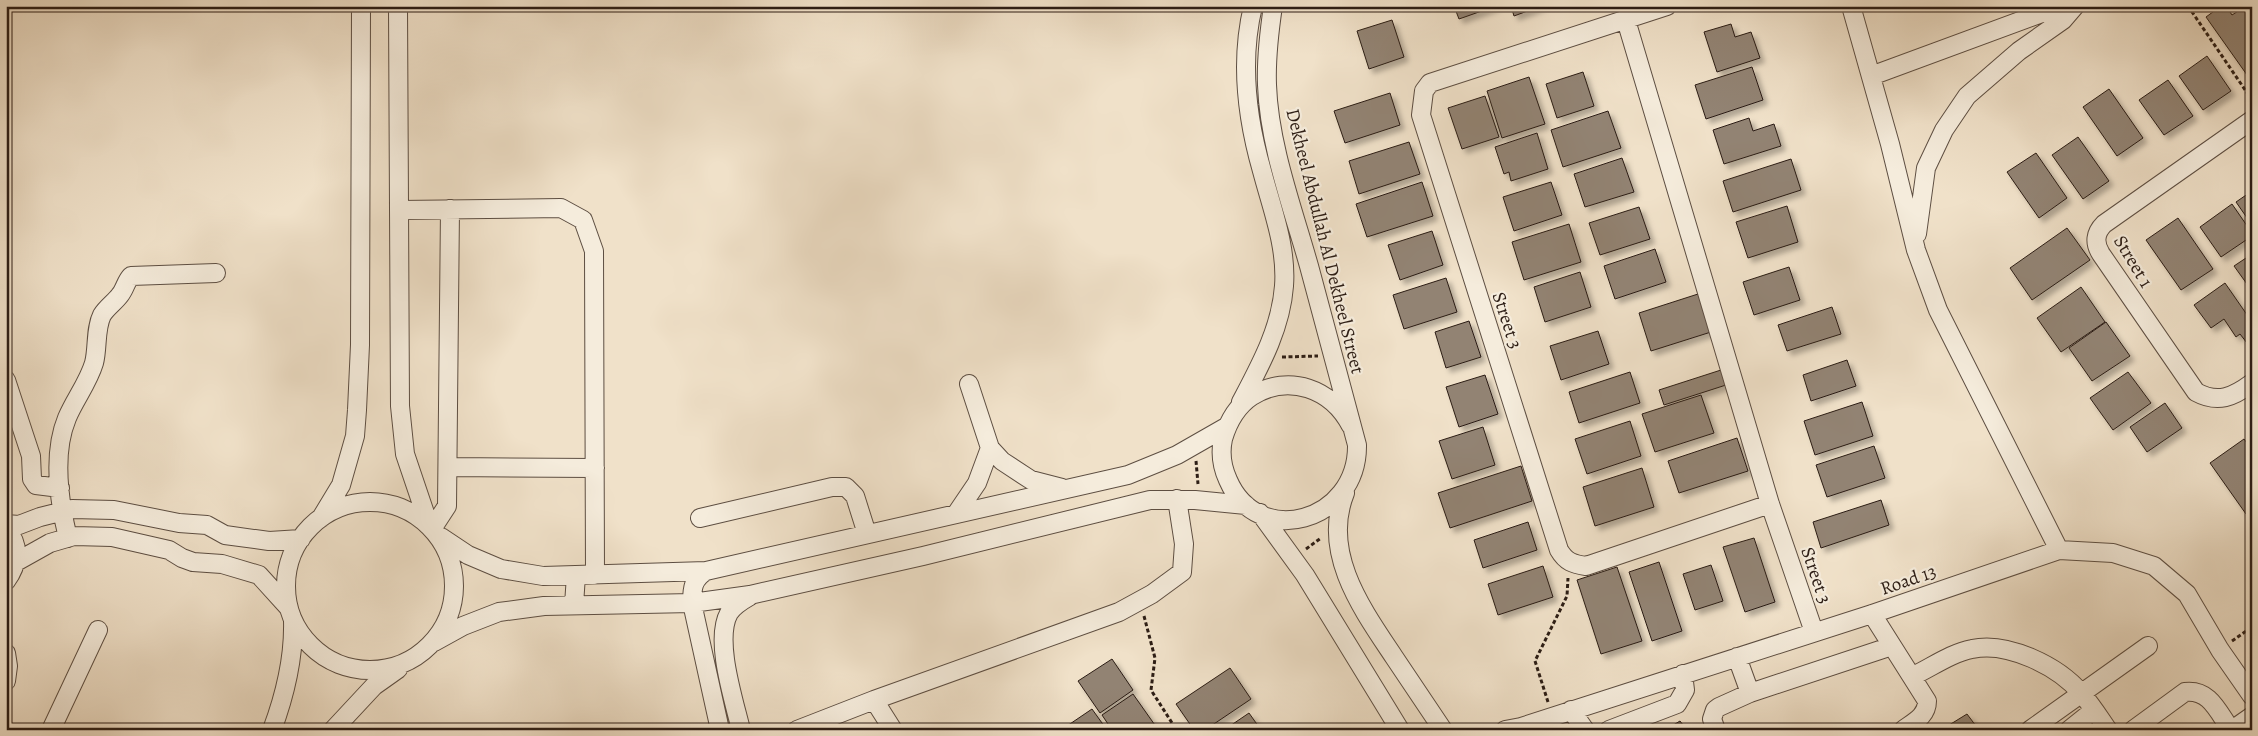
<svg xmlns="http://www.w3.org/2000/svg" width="2258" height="736" font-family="Alegreya,serif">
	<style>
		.building { fill: #928373; stroke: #2c1d15; filter: url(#shadow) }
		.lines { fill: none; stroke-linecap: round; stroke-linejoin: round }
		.minor-casing { stroke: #5d4e42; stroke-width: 20 }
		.path { stroke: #2c1d15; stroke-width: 3; stroke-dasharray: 4 2.5; stroke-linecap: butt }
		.minor { stroke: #f5ecdc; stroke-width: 18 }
		.labels { text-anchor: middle; stroke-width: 4.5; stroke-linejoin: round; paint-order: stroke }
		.street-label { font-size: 19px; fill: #2c1d15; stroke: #f5ecdc }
	</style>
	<defs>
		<filter id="shadow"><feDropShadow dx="4.5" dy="4.5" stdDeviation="2.5" flood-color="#0004"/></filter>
	</defs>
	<rect width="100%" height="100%" fill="#f0e1c9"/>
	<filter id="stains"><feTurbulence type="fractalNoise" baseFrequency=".004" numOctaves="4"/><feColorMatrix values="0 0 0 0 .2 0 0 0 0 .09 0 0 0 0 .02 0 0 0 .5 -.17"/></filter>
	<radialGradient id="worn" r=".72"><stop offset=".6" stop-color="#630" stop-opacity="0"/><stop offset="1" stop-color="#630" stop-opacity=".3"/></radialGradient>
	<!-- building -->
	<path class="building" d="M1454,6h42l-37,13z
		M1511,6h30l-27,10z
		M2221,6h5l6,9 14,-9 6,9v67l-46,-65z
		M1392,20l12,37 -35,12 -12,-38z
		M1731,24l4,13 16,-5 9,26 -43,14 -13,-40z
		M2207,56l24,35 -28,19 -24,-34z
		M1752,67l11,33 -57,19 -11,-34z
		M1583,72l11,34 -37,12 -11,-34z
		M1529,77l16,47 -43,14 -15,-47z
		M2168,80l25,36 -29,19 -25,-35z
		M2109,89l34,49 -26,18 -34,-49z
		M1390,93l10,32 -55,18 -11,-32z
		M1485,96l14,41 -37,12 -14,-41z
		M1608,111l13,37 -58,19 -12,-37z
		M1749,118l4,13 21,-7 7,22 -57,18 -11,-34z
		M1537,133l11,36 -37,12 -2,-9 -5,2 -9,-27z
		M2078,137l31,44 -26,18 -31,-44z
		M1409,142l11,32 -61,20 -10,-33z
		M2036,153l31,45 -28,20 -32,-46z
		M1622,158l12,34 -49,15 -11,-33z
		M1791,159l10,31 -68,22 -10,-31z
		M1422,182l11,34 -66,21 -11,-33z
		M1551,182l11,33 -48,16 -11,-34z
		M2252,191v34l-16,-23z
		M2232,204l20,29v3l-31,21 -21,-30z
		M1787,206l11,36 -50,16 -12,-36z
		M1639,207l11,32 -50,16 -11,-32z
		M2178,218l35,51 -32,21 -35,-50z
		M1569,224l12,38 -57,18 -12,-38z
		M2067,228l23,32 -58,40 -22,-32z
		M1432,231l11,34 -43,15 -12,-35z
		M1655,249l11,33 -51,17 -11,-33z
		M2252,254v37l-18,-25z
		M1789,267l11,33 -46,15 -11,-33z
		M1580,272l11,35 -46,15 -11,-35z
		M1446,278l11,34 -53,17 -11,-34z
		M2225,283l27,39v18l-5,3 -7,-9 -4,3 -12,-18 -13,9 -17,-23z
		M2081,287l24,35 -44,30 -24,-34z
		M1698,294l13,38 -60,19 -12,-38z
		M1832,307l9,27 -54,17 -9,-26z
		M1469,321l12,36 -35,11 -11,-36z
		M2106,322l24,34 -38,25 -23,-33z
		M1598,331l11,33 -48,16 -11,-34z
		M1847,360l9,26 -45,15 -8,-26z
		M1721,370l5,15 -62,20 -5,-15z
		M1630,372l10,31 -61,20 -10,-31z
		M2128,372l23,31 -38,27 -23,-32z
		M1485,375l13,39 -39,13 -13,-40z
		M1701,395l13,38 -59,19 -13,-38z
		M1862,402l11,34 -58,19 -11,-34z
		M2165,403l17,25 -35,24 -17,-25z
		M1630,421l11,35 -54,18 -12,-35z
		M1483,427l12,38 -43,14 -13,-38z
		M1737,438l11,33 -69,22 -11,-32z
		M2244,439l8,11v59l-6,5 -36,-51z
		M1874,446l11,32 -58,19 -11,-32z
		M1521,466l11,35 -82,27 -12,-35z
		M1642,468l12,39 -59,19 -12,-39z
		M1881,500l8,25 -68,23 -8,-26z
		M1528,522l9,28 -54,18 -9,-28z
		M1754,538l21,64 -30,10 -22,-65z
		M1659,562l23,69 -30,10 -23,-69z
		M1711,565l12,36 -28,9 -12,-36z
		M1543,566l10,31 -55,18 -10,-31z
		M1617,567l25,74 -41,13 -24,-74z
		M1112,659l21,31 -33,23 -22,-32z
		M1230,668l21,31 -46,31h-11l-18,-26z
		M1133,694l24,34 -45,2 -10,-15z
		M1092,709l15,21h-46z
		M1249,713l12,17h-37z
		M1967,714l12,16h-38z
		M1680,721l7,9h-22z"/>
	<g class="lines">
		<defs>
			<path id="minor" d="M398,6l2,400 5,48 24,71
				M1273,6c-4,27 -7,53 -6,79 2,60 26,124 42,181 16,60 32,120 48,179 1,77 -99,105 -129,35 -6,-13 -8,-27 -5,-41 5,-17 14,-33 29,-43 37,-23 80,-7 99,30
				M1667,6l-237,77 -6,8 -3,24 138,435c7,12 14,14 27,16l184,-62
				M1851,6l39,138 26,106 22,60 121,240
				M1626,20l144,484 44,128
				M1871,76l190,-70
				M2252,120l-148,104c-9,9 -10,19 -3,30l95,138c22,12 37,5 56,-9
				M399,210l162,-2 22,12 11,31 1,324
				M1917,234l9,-66 18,-38 23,-34 52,-45 44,-31 12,-14
				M6,380l25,76 1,23 4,6 24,3
				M969,384l21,64 12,13 29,19 31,8
				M1241,402c19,-36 40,-74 43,-116 3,-39 -12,-77 -22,-115 -15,-52 -22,-111 -9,-165
				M449,467l146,1
				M1345,493c-24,60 17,116 49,164 16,24 32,48 49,73
				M286 586a84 84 0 1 1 168 0a84 84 0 1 1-168 0Z
				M1260,513l45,62 95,155
				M956,514l21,-31 13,-35
				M321,518l20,-33 14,-49 2,-26 3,-65 1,-339
				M700,518l132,-31h14l9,9 12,38
				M6,524l13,1 21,-8 32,-8 42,1 65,13 28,2 18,10 44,6 32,-2
				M6,529c15,16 12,36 0,52
				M432,529l15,-23 3,-297
				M441,537l27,18 33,14 42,7 163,-5
				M68,538c-9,-37 -16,-84 -1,-120 8,-19 21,-35 27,-55 4,-15 1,-34 8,-48 5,-8 13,-13 18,-20 5,-6 6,-14 11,-19l85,-3
				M16,562l34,-19 24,-7 38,1 57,13 13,8 11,4 29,2 37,11 29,32
				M574,605l2,-30
				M1872,614l55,87c0,15 -13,21 -24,29
				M434,642l29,-16 36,-14 45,-6 148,-3 58,-8 173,-39 227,-56h45l51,5
				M6,653l2,13 -2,15
				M1737,657l13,36
				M1913,676c19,-9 38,-23 59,-27 35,-8 86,17 109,44 10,11 18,24 27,37
				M874,700l19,30
				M1571,710l14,20
				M51,730l47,-100
				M272,730c13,-35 22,-72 21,-109
				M333,730l41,-44 24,-17
				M720,730l-28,-127c0,-15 1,-24 14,-32l422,-96 49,-20 49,-28
				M741,730c-7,-30 -27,-90 -12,-117 5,-8 14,-13 21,-17
				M797,730l77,-30 245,-88 33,-18 30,-22 2,-28 -7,-45
				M1505,730l16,-3 351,-113 187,-64 54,3 41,13 33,28 33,56 32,46
				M1609,730l68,-26 8,-14 -2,-16
				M1716,730l-4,-11 3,-9 4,-3 31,-14 142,-47
				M2030,730l118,-84
				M2069,730l25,-20
				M2133,730l52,-38c25,-3 33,20 46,38
				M2232,730l20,-14"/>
		</defs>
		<!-- minor casing -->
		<use href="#minor" class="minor-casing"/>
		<!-- path -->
		<path class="path" d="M2188,6l64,94
			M1282,357l36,-1
			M1196,461l2,23
			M1306,549l15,-11
			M1144,616l11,42 -4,32 23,36v4
			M2232,641l20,-14
			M1548,702l-13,-41 32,-65 1,-18"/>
		<!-- minor -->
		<use href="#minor" class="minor"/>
	</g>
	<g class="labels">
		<!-- street labels -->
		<g class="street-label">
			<text transform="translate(1326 241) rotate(76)" y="7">Dekheel Abdullah Al Dekheel Street</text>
			<text transform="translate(2134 261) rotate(59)" y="7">Street 1</text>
			<text transform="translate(1508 320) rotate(72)" y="7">Street 3</text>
			<text transform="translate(1817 575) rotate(71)" y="7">Street 3</text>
			<text transform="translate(1908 579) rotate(-19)" y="7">Road 13</text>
		</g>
	</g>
	<!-- margin -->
	<rect width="2258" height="736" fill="none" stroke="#f0e1c9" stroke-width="25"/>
	<rect x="8" y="8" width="2243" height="721" fill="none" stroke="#2c1d15" stroke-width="2.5"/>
	<rect x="12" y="12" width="2233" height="711" fill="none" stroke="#2c1d15"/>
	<rect width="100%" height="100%" filter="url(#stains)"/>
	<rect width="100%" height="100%" fill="url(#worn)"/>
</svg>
